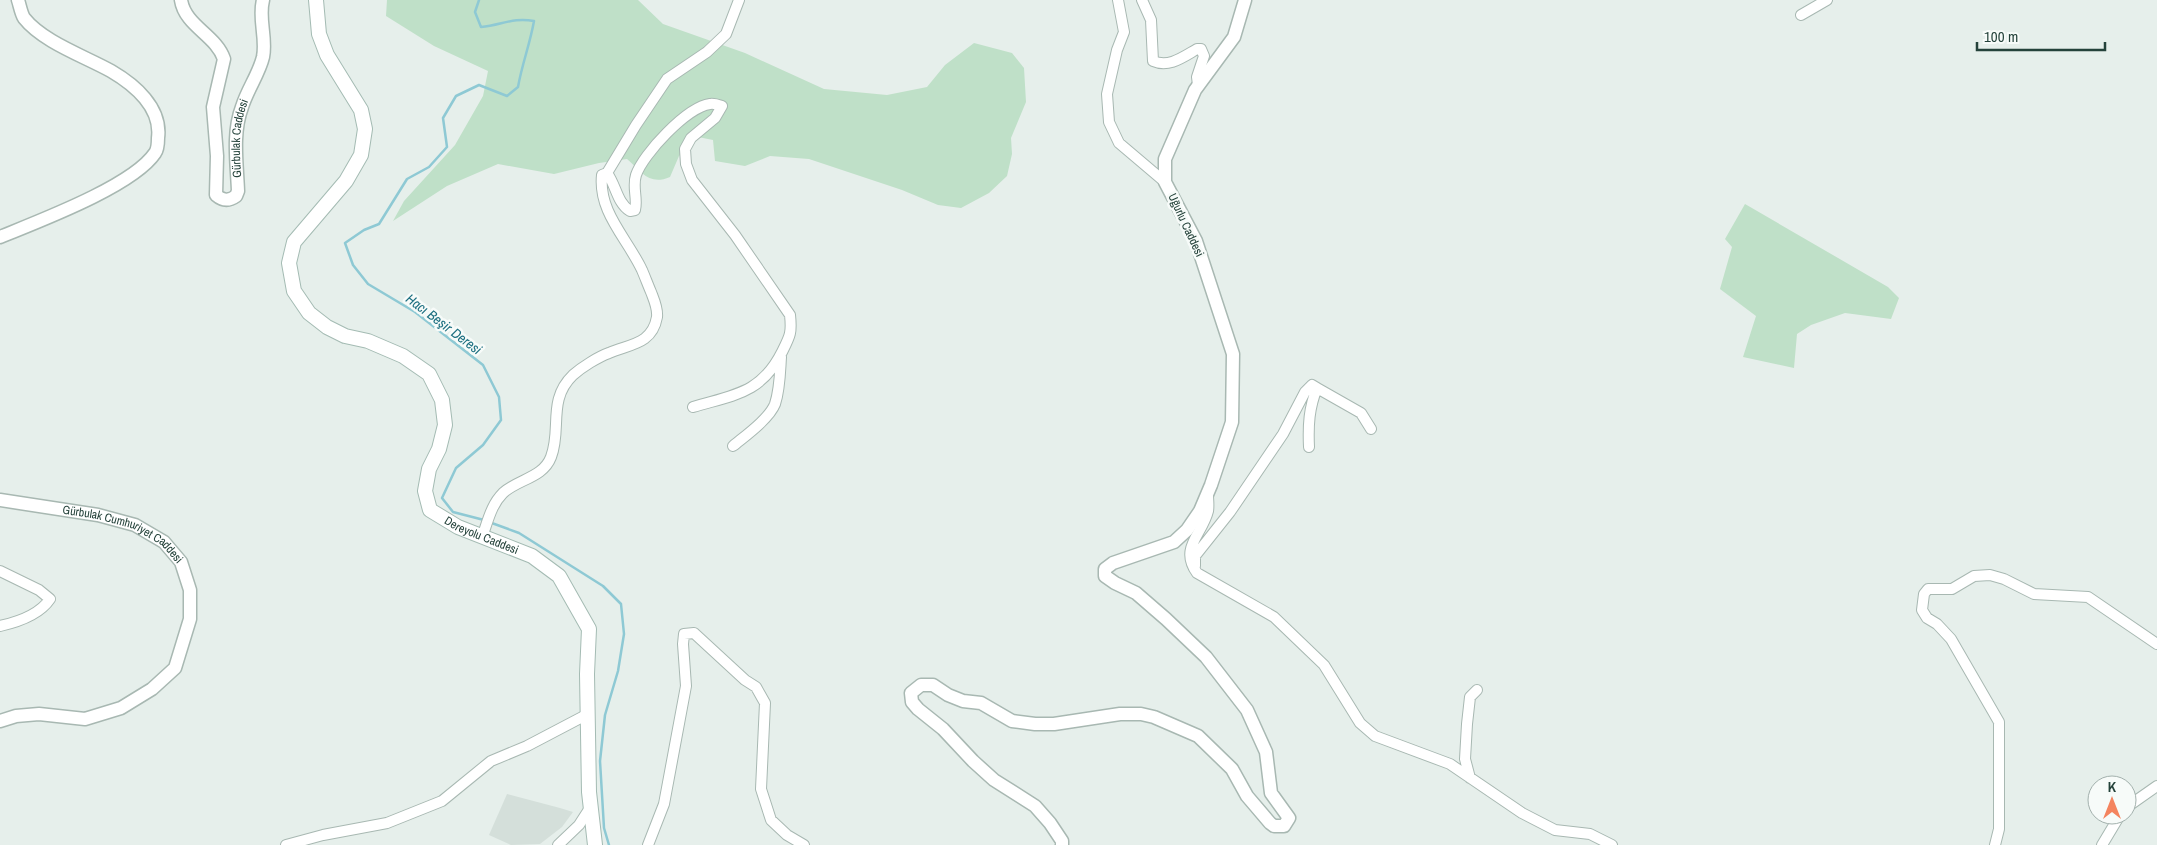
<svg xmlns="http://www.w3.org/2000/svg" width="2157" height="845" font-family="'Archivo Narrow',sans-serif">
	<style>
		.built { fill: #d4dfda }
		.green { fill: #bfe0c8 }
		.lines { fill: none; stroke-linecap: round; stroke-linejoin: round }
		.stream { stroke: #8ec9d4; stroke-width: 2.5 }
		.minor-casing { stroke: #a8b8b2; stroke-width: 12 }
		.tertiary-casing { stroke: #a8b8b2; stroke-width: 15 }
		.secondary-casing { stroke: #a4bbb3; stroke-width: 16 }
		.minor { stroke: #fff; stroke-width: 10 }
		.tertiary { stroke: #fff; stroke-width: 12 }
		.secondary { stroke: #fff; stroke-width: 14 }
		.labels { text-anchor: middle; stroke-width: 5; stroke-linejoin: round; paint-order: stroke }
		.street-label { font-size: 12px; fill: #24423a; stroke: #f7fbf9 }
		.water-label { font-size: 14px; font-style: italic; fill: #1c6f80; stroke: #f7fbf9 }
	</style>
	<rect width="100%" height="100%" fill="#e6efeb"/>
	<!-- built -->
	<path class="built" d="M507,794l53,14 13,4 -11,15 -22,17 -29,1 -22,-10z"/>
	<!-- green -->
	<path class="green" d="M387,0h251l25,24 82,29 79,36 63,6 40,-8 18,-22 29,-22 38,10 12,15 2,34 -15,36 1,16 -5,22 -18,17 -28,15 -23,-3 -36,-15 -93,-31 -39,-3 -25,10 -30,-5 -2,-21 -15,-3 -19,19 -9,21c-21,9 -28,-5 -43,-18l-28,4 -45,11 -56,-10 -51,22 -54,35 11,-20 51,-56 28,-49 5,-25 -54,-25 -48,-30z
		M1745,204l143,83 11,11 -8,21 -46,-6 -34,12 -14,9 -3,34 -51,-11 13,-41 -36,-27 12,-42 -7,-8z"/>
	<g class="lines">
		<!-- stream -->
		<path class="stream" d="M479,0l-4,12 6,15c21,-2 32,-10 53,-6 -4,23 -12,43 -16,66l-11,9 -28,-11 -23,11 -13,22 4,29 -18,20 -22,12 -28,45 -15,6 -19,13 8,22 15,19 47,28 68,53 16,32 2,23 -18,25 -27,23 -14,30 11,14 31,8
			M489,522l30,11 84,53 18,18 3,30 -6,37 -13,44 -5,46 4,67 5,17"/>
		<defs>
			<path id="minor" d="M1118,0l6,32 -7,18 -10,44 2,28 10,21 46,39
				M1142,0l9,20 2,41c16,7 30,-4 44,-12h4l3,7 -7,21 1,8
				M1801,15l26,-15
				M607,173c9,12 10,30 23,38l5,-1c3,-11 -3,-23 1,-35 7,-21 51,-68 74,-71 3,-1 9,1 12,2l-7,12 -24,20 -6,11 1,15 6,16 43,55 55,80c2,18 0,21 -8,37 -21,42 -49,43 -89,55
				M1317,388l44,25 10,16
				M733,446c12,-10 36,-27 42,-42 5,-15 5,-32 6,-47
				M1208,495c0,5 1,11 0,16 -6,24 -29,37 -11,62l77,44 50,48 36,58 15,13 75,28 72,49 33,17 35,4 22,11
				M482,537c6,-16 9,-32 21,-44 15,-14 40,-15 48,-36 11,-28 -4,-57 22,-82 9,-8 25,-18 36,-22 20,-9 43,-8 48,-36 1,-9 -3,-17 -6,-25 -3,-7 -6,-15 -9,-22 -15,-32 -44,-58 -40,-95l5,-2 29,-48 31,-46 40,-27 19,-18 13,-34
				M1195,566v-10l35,-44 53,-78 22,-42 7,-7 5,3c-8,20 -9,37 -8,59
				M0,571l39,19 11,9c-10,15 -32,23 -50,27
				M1470,778l-5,-19 2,-35 3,-27 7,-7
				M2127,807l30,-21
				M286,845l37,-10 64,-12 55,-22 49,-40 36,-15 61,-32
				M558,845l21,-20 11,-17
				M648,845l16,-41 22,-118 -3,-42 1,-10 10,-1 51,47 11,7 9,16 -4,86 10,31 16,15 17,10
				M1995,845l4,-16v-107l-48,-83 -14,-15 -10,-6 -5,-8 2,-16 4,-5h24l22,-13 16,-1 14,4 30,15 54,3 69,47
				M2102,845l18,-30"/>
			<g id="tertiary">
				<path id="s1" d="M181,0c4,26 35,35 43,59l-11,48 4,49 -1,39c7,6 13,6 20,1l2,-5c-1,-27 -6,-58 4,-84 5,-17 17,-33 21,-50 4,-19 -5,-38 0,-57"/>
				<path d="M0,237c39,-16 133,-51 155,-84 3,-4 3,-10 3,-15 4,-30 -23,-53 -47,-67 -27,-15 -68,-29 -87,-53 -3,-5 -4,-12 -6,-18"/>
				<path id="s2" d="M0,500l98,15 37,10 29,17 17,20 9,28v29l-15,49 -23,21 -31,19 -36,11 -46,-5 -23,2 -16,5"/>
				<path d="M1062,845v-4l-12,-18 -15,-17 -41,-26 -21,-19 -30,-32 -25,-20 -6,-7 -1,-9 10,-8h12l15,10 15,6 18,2 31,18 23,3h19l66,-10h21l13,3 44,19 34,33 15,27 23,27 4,3h10l5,-8 -18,-25 -5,-41 -19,-42 -41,-53 -40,-38 -30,-26 -21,-10 -10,-7v-7l8,-6 61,-21 13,-12 13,-19 11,-26 21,-63 1,-68 -37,-113 -31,-59v-23l30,-69 39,-53 11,-37"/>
			</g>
			<g id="secondary">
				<path id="s3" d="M316,0l3,34 8,21 34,55 4,19 -4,26 -15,26 -52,61 -5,21 5,28 15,22 18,14 18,9 23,5 35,15 26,18 13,26 3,25 -6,24 -10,20 -4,22 5,19 28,17 74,29 27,20 30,53 -2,45 2,118 6,53"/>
			</g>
		</defs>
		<!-- minor casing -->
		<use href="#minor" class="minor-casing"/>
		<!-- tertiary casing -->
		<use href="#tertiary" class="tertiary-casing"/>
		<!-- secondary casing -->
		<use href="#secondary" class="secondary-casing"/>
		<!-- minor -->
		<use href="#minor" class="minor"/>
		<!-- tertiary -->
		<use href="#tertiary" class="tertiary"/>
		<!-- secondary -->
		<use href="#secondary" class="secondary"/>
	</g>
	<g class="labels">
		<!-- street labels -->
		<g class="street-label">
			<text dy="4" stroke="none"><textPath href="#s1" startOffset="292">Gürbulak Caddesi</textPath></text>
			<text transform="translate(1186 225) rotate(65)" y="4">Uğurlu Caddesi</text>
			<text dy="4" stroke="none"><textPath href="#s3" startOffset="691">Dereyolu Caddesi</textPath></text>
			<text dy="4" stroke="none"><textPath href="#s2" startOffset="130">Gürbulak Cumhuriyet Caddesi</textPath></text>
		</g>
		<!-- water labels -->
		<g class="water-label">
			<text transform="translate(444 324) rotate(37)" y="5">Hacı Beşir Deresi</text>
		</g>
	</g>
	<!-- north arrow -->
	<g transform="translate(2112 800)"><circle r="24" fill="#f7fbf9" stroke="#a3b1ad"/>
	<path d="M0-4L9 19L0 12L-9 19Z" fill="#f4845f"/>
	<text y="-8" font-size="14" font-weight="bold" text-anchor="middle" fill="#24423a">K</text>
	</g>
	<!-- scale -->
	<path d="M1977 42v8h128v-8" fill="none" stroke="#24423a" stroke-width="2.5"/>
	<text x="1984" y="42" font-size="15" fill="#24423a" stroke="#f7fbf9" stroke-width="4" paint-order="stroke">100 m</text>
</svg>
